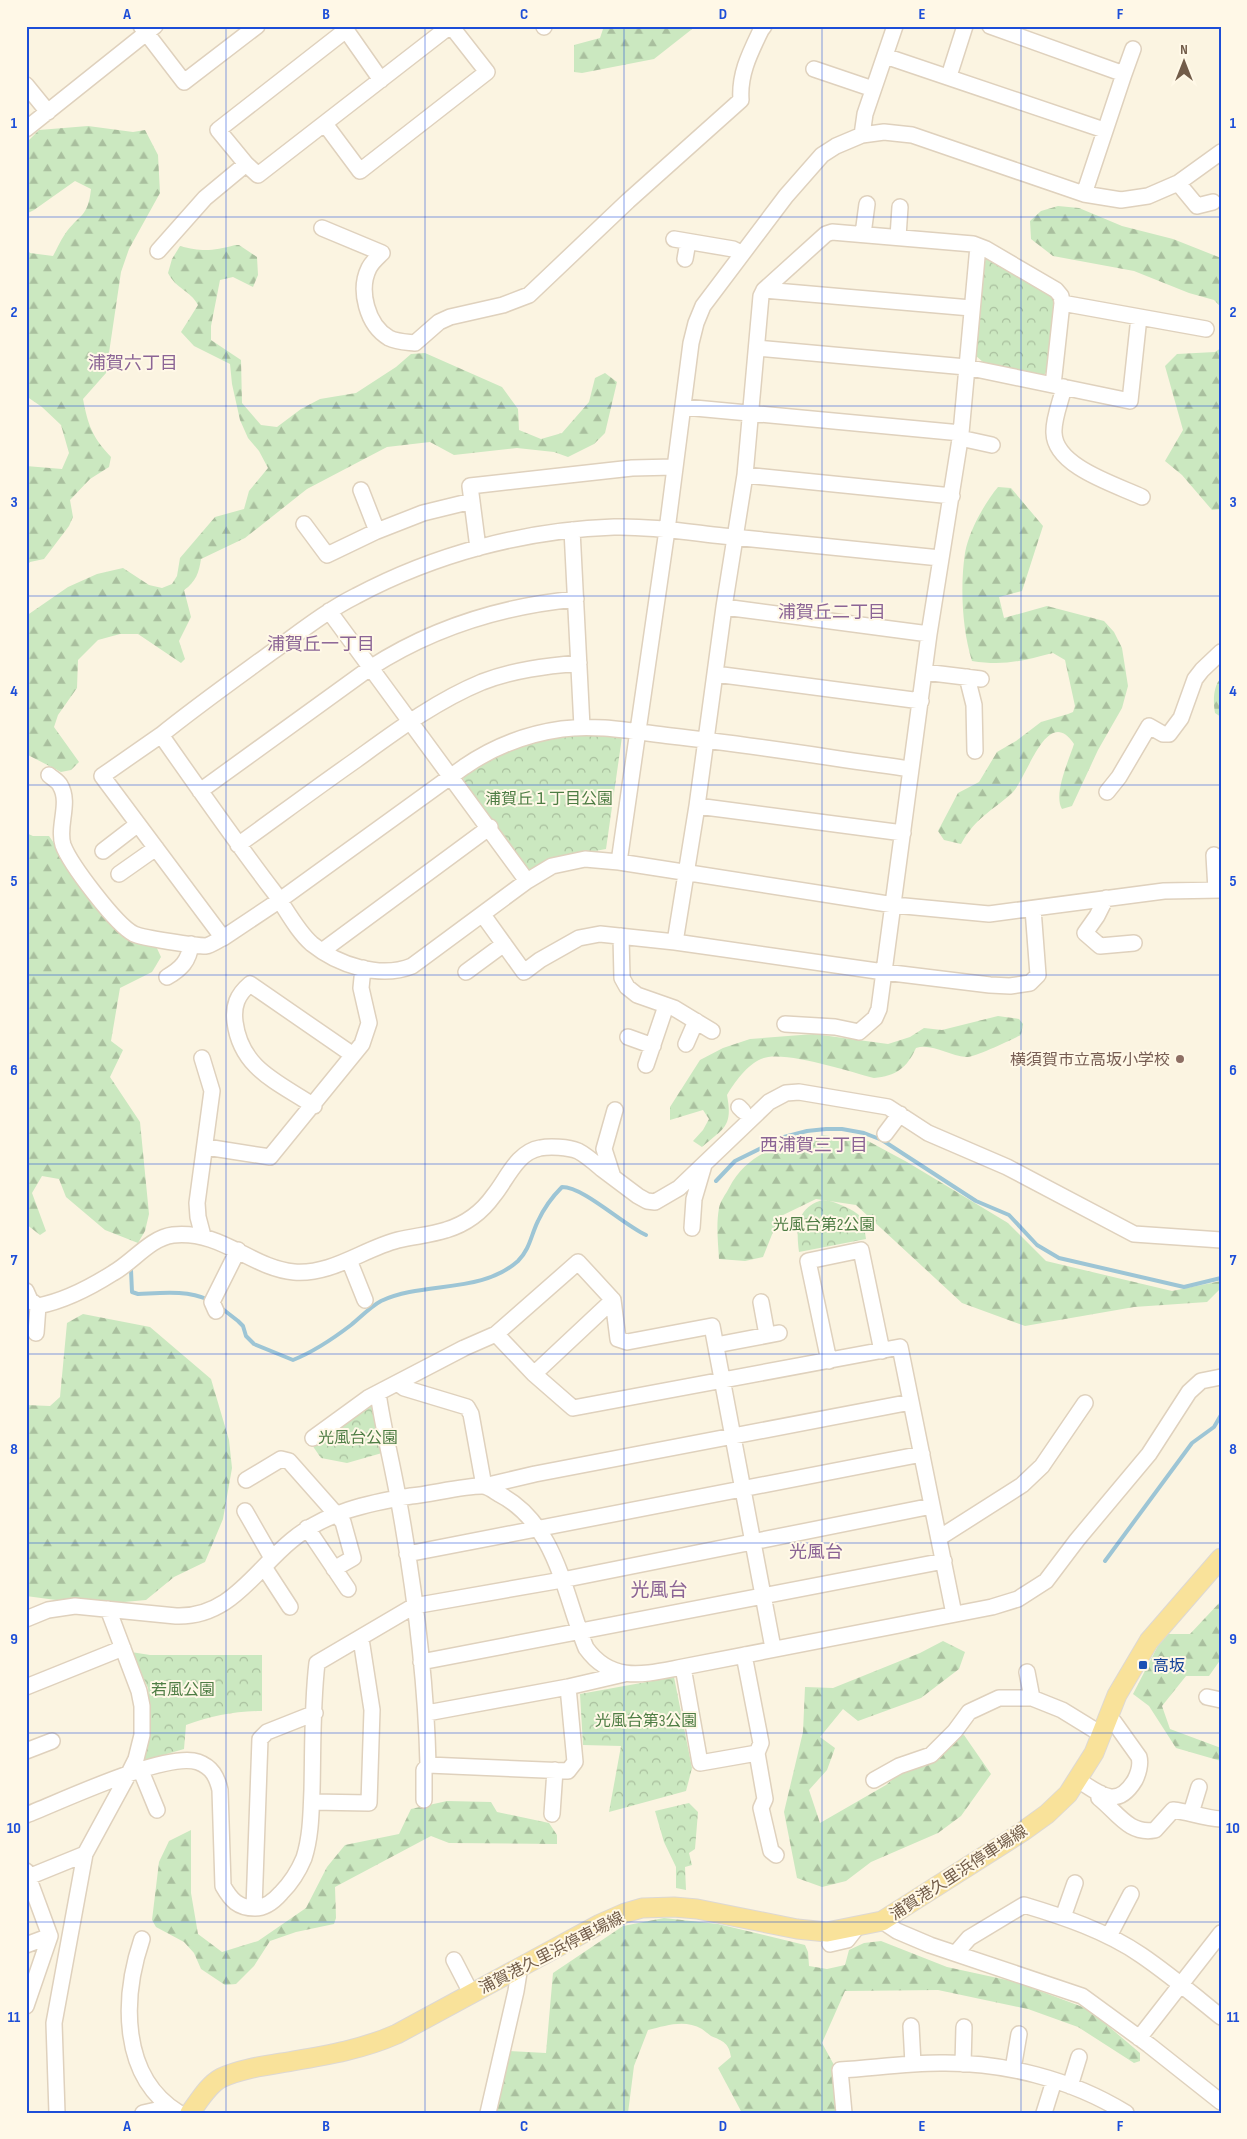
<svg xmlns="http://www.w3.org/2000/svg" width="1247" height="2139" font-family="'Sofia Sans Condensed','Noto Sans JP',sans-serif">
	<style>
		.forest { fill: url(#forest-firs) }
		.park { fill: url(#park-crowns) }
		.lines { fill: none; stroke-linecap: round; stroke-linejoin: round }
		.stream { stroke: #9dc5d5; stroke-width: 4 }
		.minor-casing { stroke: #dfd1bd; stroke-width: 18 }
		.major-casing { stroke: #ddd8d3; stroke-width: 21 }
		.minor { stroke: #fff; stroke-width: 15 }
		.major { stroke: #f9e29a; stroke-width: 19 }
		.grid { fill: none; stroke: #1d4ed8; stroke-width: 1; stroke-opacity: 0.55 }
		.education-dot { fill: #8d6e63; stroke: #fff8e7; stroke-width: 2 }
		.transit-dot { fill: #1a4fb4; stroke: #fff8e7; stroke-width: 2 }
		.labels { text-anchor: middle; stroke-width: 4; stroke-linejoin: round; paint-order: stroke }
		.park-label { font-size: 16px; fill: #4e7d44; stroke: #fff8e7 }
		.education-label { font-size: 16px; fill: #785e54; stroke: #fff8e7; text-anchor: end }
		.transit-label { font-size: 16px; fill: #164399; stroke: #fff8e7; text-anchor: start }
		.street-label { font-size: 16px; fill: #725c49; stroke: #fff8e7 }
		.neighbourhood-label { font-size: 18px; fill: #8b6495; stroke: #fff8e7 }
		.quarter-label { font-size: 19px; fill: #8b6495; stroke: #fff8e7 }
		.neatline { fill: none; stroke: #1d4ed8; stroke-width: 2 }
		.grid-label { font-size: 16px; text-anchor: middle; font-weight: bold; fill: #1d4ed8 }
	</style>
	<defs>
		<pattern id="forest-firs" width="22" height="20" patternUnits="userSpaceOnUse" patternTransform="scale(1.25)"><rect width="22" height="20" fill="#cbe8c0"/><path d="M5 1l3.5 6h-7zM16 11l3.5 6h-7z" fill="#a9bf9e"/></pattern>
		<pattern id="park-crowns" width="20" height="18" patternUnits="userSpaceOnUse" patternTransform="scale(1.25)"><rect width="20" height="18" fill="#cbe8c0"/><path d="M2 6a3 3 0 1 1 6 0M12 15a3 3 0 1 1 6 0" fill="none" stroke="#a9bf9e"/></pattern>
	</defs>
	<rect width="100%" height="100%" fill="#fbf4e1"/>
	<!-- forest -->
	<path class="forest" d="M604,26h92l-42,33 -72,14 -8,-1v-27l26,-7z
		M88,126l45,6 12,-2 13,25 2,38 -31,56 -8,23 -15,101 -23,26c5,26 9,38 28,58l-2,10 -19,12 -20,21 3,17 -4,9 -25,33 -14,3 -4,5v-101l36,3 7,-16 -8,-28 -19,-18 -16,-11v-148l4,5 23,3c4,-7 7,-15 12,-22 14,-20 23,-16 26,-45l-16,-8 -41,29 -8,4v-71l13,-13z
		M1058,206l21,2 43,18 51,13 48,19v49l-7,-7 -25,-7 -55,-22 -81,-15 -22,-17 -1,-18 11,-10z
		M235,245h4l18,12 1,18 -5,12 -20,-10 -13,3 -9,46v14l30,20 1,43 19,22 16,2 24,-18 19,-10 36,-6 40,-26 15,-13 14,-1 77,34 16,22 1,21 22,9 21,-6 27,-31 6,-24 10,-5 12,9 -12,51 -11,11 -26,13 -14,-5 -37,-4 -63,7 -24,-13 -43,5 -80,42 -62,49 -44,21c-2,13 -5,23 -17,31l7,27 -12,24 6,18 -4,4 -43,-29h-18l-22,6 -20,20 -1,28 -19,27 -4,12 25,35 -8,8 -10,2 -35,-18v-138l42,-29 29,-13 26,-6 26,17 13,3 10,-4 5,-8 3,-18 35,-41 29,-8 5,-18 19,-23 -9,-17 -11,-13 -8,-18 -8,-36 -2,-20 -36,-18 -13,-14 17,-27c-8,-15 -22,-16 -30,-32l4,-14 8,-13c22,6 33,5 55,-1z
		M1221,348v161l-9,1 -30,-35 -17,-14 18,-31 -18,-64 12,-12 38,-2z
		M998,487l13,1 32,38 -21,65 -23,6 5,21 43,-12 57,15 10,11 8,16 6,38 -6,22 -24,42 -26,56 -10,3c-9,-15 7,-49 12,-65 -27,-41 -47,35 -62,49 -21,19 -36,24 -51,51l-17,-4 -6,-9 20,-38 21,-11 18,-30 19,-11 25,-19 27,-8 5,-2 2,-6 -10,-46 -12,-7c-31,8 -49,13 -81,8 -10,-32 -12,-75 -7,-108 4,-22 19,-49 33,-66z
		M1221,678v39l-6,-4c-2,-11 -2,-27 6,-35z
		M26,833l7,3h16l40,58 66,50 6,13 -9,15 -32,16 -9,53 12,9 -13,27 30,45 9,92 -4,17 -7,12 -33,-13 -39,-33 -7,-18 -17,-3 -10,17 14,38 -6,4 -14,-11z
		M998,1016l21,3 4,5 -2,11c-11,5 -45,22 -55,22 -17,-1 -34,-14 -50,-9 -9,20 -20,28 -42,30 -24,-6 -92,-29 -113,-19 -14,6 -27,24 -34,36 6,32 -3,33 -25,52l-9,-6 10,-11 6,-11 -6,-9 -33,10v-13l30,-47 23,-12 27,-9 64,-5 74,10 22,-7 14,-9 18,2z
		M823,1135l45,6 39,21 101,61 38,38 126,30 49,-10v7l-14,14 -73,5 -109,19 -63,-23 -106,-98 -40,-6 -37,18 -16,40 -18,4 -26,-2c-1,-17 -3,-34 0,-51 1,-7 7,-14 10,-20 20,-38 56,-45 94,-53z
		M83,1314l67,13 61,52 18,61 3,28 -9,51 -18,43 -31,15 -28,23 -22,2 -68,-2 -30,-4v-191l24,1 10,-9 7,-74z
		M1221,1601v58l-12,17h-23l-24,30 8,23 51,19v13l-45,-13 -27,-42 -16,-12 31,-60h26z
		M943,1641l22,11 -6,17 -38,29 -63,23 -15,-12 -23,28 15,11 -8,22 -18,20 11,33 66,-38 47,-41 31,-9 27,39 -30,42 -23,17 -67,29 -25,19 -24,6 -25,-9 -13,-66 19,-80 2,-45 28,1 87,-35z
		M447,1801l44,1 6,10 52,11 8,12v9l-108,-1 -18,-7 -96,51 1,31 -2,6 -38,8 -26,9 -16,25 -18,18 -11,1 -24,-16 -7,-16 -10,-11 -28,-15 -4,-7 7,-58 10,-21 22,-11v63l7,41 24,18 36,-11 48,-33 21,-41 18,-22 54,-11 12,-25z
		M664,1918l54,6 87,21 3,7 1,14 18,3 18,-4 4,-15 15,-7 17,-2 66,26 69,15 72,27 52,44v8l-6,2 -56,-36 -50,-18 -90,-19 -93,1 -23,52 12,22 3,48h-95l-24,-45 13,-11c-2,-14 -8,-16 -20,-21 -3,-2 -6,-5 -9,-7 -18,-10 -36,-3 -54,1l-14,36 -6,47h-132l13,-62 37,2 7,-80 70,-47z"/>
	<!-- park -->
	<path class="park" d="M993,258l63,42 -8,70 -5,6 -60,-14 -7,-6 7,-95z
		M584,734l38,3 -16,112 -44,8 -33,14 -64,-86 -3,-11 34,-20 39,-15z
		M823,1200c9,0 36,11 39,19 2,6 3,14 4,20l-67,13c-3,-23 -3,-45 24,-52z
		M368,1403l7,3 7,47 -35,10 -26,-5 -9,-13z
		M131,1652l19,3h112v56c-26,0 -51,5 -76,14l-2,24 -45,13 11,-44 -2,-30z
		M674,1677l18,91 -6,23 -77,21 12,-66 -38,-1 -3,-51z
		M689,1803l9,9 -3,37 -6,4 3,12 -7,2 1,23 -10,-2v-21l-12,-25 -9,-31z"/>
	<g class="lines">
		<!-- stream -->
		<path class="stream" d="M716,1181l19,-20 49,-24 23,-6 19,-2h16l22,4 18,7 94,61 33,14 28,30 22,13 125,29 37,-9
			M131,1270l1,22 6,2c25,-1 48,-4 71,6
			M220,1307l18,14 5,5 3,10 8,8 39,16c20,-8 41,-22 58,-35 10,-8 19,-18 30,-24 43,-20 100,-7 137,-40 12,-12 13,-26 20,-40 6,-13 14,-24 24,-34 22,0 60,37 84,48
			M1105,1561l87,-118 22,-16 7,-12"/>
		<defs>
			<path id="minor" d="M141,26l43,56 73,-56
				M544,26v1
				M990,26l134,48 -40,120
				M885,56l219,74
				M814,69l59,20
				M1124,74l9,-25
				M949,76l16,-50
				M26,85l22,27
				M325,124l35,47 127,-99 -36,-46
				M26,129l129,-103
				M862,135l3,-21 30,-88
				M246,164l-28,-34 128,-100 35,50
				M1178,183l19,23 16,-4
				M322,228l60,25c-5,5 -10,9 -13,15 -11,22 -2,57 20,70 8,4 17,4 26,5l24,-21 11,-5 53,-12 26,-10 99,-94 113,-101c-2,-26 9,-47 20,-70l3,-4
				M863,234l4,-30
				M898,237l2,-30
				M674,239l59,10 8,4
				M158,251l47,-53 41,-34 12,11 192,-149
				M685,259l3,-17
				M764,290l207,18
				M757,348l209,19 164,34 9,-84
				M1053,385l9,-82
				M1064,387c-3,14 -11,32 -10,46 1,34 63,52 88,64
				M684,407l277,26
				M960,438l32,7
				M745,475l207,21
				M361,490l16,41
				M304,524l23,31 50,-24 46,-18 49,-12
				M572,530l10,197
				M478,548l-8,-62 162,-18 42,-1
				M940,558c-72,-7 -145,-15 -217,-22 -36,-4 -73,-10 -109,-9 -89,3 -179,27 -258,69 -30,15 -56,36 -84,56 -37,27 -75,54 -111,83 37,53 74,106 113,157 12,17 23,39 38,52 26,21 68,35 100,22l115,-85 25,-15 33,-7 34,3 275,43 95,9 175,-23 57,-1
				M724,607l205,27
				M329,611l198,270
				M924,672l57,7
				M715,674l206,27
				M967,677l7,28 1,46
				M161,735l-59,41 121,162 57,-38 184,-133c29,-20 62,-33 98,-38 35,-5 74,3 109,7 81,9 160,22 240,33
				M49,775c3,3 9,6 11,10 11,18 -3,41 3,60 7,19 53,80 71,89 8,4 62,12 72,12 5,-1 12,-6 17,-8
				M200,791l170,-123c62,-40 133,-62 206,-69
				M1107,792l12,-15 30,-51 14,8h6l12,-16 14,-39 7,-9 19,-18
				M697,806l206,27
				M238,845c39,-28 78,-57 118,-85 40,-29 80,-59 126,-78 31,-12 64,-16 97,-19
				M103,851l35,-27
				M1214,855l2,35
				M619,862l48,-332 24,-187 5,-20 7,-17 83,-110 36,-41 14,-9 26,-11 22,-3 28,3 172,59 37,6 27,-4 30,-13 43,-31
				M119,874l37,-26
				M1106,898l-9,18 -12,17 15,13 34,-3
				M483,915l41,57 16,-12 39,-22 21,-4 75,8 209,30 106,13 20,1 20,-3 8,-8 -5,-66
				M621,936l1,42 5,9 10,8 37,13 38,23
				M675,942l22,-136 27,-199 21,-132 16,-179 3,-6 62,-56 6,-2 141,12 13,5 70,41 5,6 1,7 144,26
				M322,951l168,-124
				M466,972l38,-28
				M167,977c14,-8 22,-16 24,-33
				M785,1024l50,3 24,5 16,-14 4,-9 50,-375 32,-201 17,-187
				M628,1037l25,9
				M686,1044l10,-23
				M202,1058l10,33 -15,112 1,14 5,19
				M646,1065l20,-59
				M314,1106c-36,-24 -73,-37 -79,-84 -2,-16 2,-27 15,-38l103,71
				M739,1107l4,4
				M885,1134l15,-20
				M206,1147l64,10 92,-113 7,-21 -8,-35 2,-20
				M613,1177l-9,-28 11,-39
				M692,1228l2,-29 10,-34
				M349,1260l16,40
				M26,1291l4,9 8,6c26,-5 53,-19 75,-33 20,-11 37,-35 60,-38 49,-5 78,33 121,37 38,3 69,-23 104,-32 16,-4 33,-5 48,-10 20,-6 36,-18 48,-35 13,-16 23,-43 46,-47 10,-2 28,-1 38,3 8,4 17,12 24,18 12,9 24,18 36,27l9,5 8,1 24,-14 90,-86 17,-9 13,-1 89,15 40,26 79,34 127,67 87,6
				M761,1302l6,33
				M216,1311l-4,-9 26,-52
				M36,1333l2,-27
				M496,1334l38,40 39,34 327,-61 54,267
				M716,1345l63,-12
				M829,1361l-21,-100 53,-11 21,101
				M534,1374l79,-74
				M397,1383l7,5 63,19 4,7 13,72 51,-12 376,-72
				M378,1393c5,35 14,70 20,104 16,88 28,179 30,268l140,6 7,-9 -7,-75
				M313,1438l55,-40 96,-50 32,-14 82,-72 35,38 5,39 9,3 85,-16 61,322
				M246,1480l35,-21 8,2 54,61 10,36 -19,11
				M245,1511l27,47
				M307,1528l41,61
				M939,1538l83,-53 20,-19 43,-63
				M407,1554l515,-100
				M264,1567l26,40
				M26,1619l22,-9 27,-4 101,10c54,2 78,-45 116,-76 34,-28 76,-37 119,-44 20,-2 52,-10 71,-10 6,0 12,5 17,8 57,29 65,100 87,154 26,36 59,26 97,19l309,-60 26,-8 28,-18 31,-41 72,-86 40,-62 12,-11 20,-4
				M744,1655l17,88 -4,10 8,46 -4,9 10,43 5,4
				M421,1662l523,-101
				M683,1667l17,96 57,-10
				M1027,1672l5,26
				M26,1687l97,-39
				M1207,1697l14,3
				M427,1713l141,-26 56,-13
				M26,1751l26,-10
				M141,1771l16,39
				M874,1780l25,-14 32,-11 24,-24 14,-19 30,-14h33l30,12 39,24
				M1078,1780c22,14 39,30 57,0 3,-6 6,-16 4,-23l-25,-35 -7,-4
				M1100,1793l-1,5c18,14 30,37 56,32l18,-20c16,2 31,8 48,9
				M424,1800v-30l4,-5
				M312,1802l57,1 3,-93 -11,-71
				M1191,1813l8,-26
				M552,1814l3,-44
				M26,1815c34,-13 140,-64 172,-53 14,5 19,15 22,28l3,96c8,14 15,22 32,22 11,0 19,-7 26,-15 9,-9 18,-23 23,-35 7,-22 7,-45 8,-68 1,-42 0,-85 5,-127l97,-57 148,-26 370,-74
				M26,1871l24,65 -24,70
				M26,1878l59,-24
				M254,1908l6,-169 7,-7 48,-19
				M1063,1917l12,-34
				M882,1921l15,10 33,14 152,51 67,49 72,57
				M1109,1936l22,-42
				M142,1939c-20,59 -22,138 37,174
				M830,1944l17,-4 11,-14
				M26,1945l24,-9
				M956,1953l13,-15 55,-33c40,12 82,26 117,50 28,19 54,41 80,62
				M454,1960l17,33
				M911,2026l2,38
				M1139,2038l82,-105
				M963,2064l1,-37
				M1013,2069l6,-35
				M1070,2086l9,-29
				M57,2113l-3,-90 31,-169 43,-79 8,-16 6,-24v-29l-3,-15 -31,-82
				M143,2113l27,-6
				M488,2113l28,-122 4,-25
				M844,2113l-4,-43c33,-2 67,-7 100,-7 63,-1 131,16 186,50
				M1044,2113l10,-32"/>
			<path id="major" d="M190,2113c9,-12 18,-28 31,-35 21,-10 49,-13 72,-17 36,-6 70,-12 104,-27l203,-110 25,-11 17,-5 32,-1 23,2 100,20 30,3 55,-11 140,-89 25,-18 21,-20 26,-41 23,-58 32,-54 72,-83"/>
		</defs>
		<!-- minor casing -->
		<use href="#minor" class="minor-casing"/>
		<!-- major casing -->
		<use href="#major" class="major-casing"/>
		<!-- minor -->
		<use href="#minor" class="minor"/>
		<!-- major -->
		<use href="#major" class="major"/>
	</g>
	<!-- grid -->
	<path class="grid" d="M226,26v2087M425,26v2087M624,26v2087M822,26v2087M1021,26v2087M26,217h1195M26,406h1195M26,596h1195M26,785h1195M26,975h1195M26,1164h1195M26,1354h1195M26,1543h1195M26,1733h1195M26,1922h1195"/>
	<!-- markers -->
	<circle class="education-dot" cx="1180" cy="1059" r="5"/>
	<rect class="transit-dot" x="1138" y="1660" width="10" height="10" rx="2.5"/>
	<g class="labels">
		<!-- park labels -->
		<g class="park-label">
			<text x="549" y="804">浦賀丘１丁目公園</text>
			<text x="824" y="1230">光風台第2公園</text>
			<text x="358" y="1443">光風台公園</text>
			<text x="183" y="1695">若風公園</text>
			<text x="646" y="1726">光風台第3公園</text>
		</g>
		<!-- education labels -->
		<g class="education-label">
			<text x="1170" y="1065">横須賀市立高坂小学校</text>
		</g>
		<!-- transit labels -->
		<g class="transit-label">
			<text x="1153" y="1671">高坂</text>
		</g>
		<!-- street labels -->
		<g class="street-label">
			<text transform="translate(958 1872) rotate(-33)" y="6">浦賀港久里浜停車場線</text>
			<text transform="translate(551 1952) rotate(-27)" y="6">浦賀港久里浜停車場線</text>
		</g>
		<!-- neighbourhood labels -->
		<g class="neighbourhood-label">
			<text x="133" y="369">浦賀六丁目</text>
			<text x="832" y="618">浦賀丘二丁目</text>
			<text x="321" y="650">浦賀丘一丁目</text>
			<text x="814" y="1151">西浦賀三丁目</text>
			<text x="816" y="1558">光風台</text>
		</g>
		<!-- quarter labels -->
		<g class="quarter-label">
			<text x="659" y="1596">光風台</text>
		</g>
	</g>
	<!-- border -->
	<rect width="1247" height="2139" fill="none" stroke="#fff8e7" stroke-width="55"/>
	<!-- north arrow -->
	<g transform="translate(1184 62)" stroke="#fff8e7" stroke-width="4" paint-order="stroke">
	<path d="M0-4L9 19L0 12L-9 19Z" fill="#725c49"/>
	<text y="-8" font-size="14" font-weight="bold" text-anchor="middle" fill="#725c49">N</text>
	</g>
	<rect x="28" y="28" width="1192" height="2084" class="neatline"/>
	<g class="grid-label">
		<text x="127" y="19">A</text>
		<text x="326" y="19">B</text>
		<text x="524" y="19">C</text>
		<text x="723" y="19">D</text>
		<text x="922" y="19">E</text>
		<text x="1120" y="19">F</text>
		<text x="14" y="128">1</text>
		<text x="1233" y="128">1</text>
		<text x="14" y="317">2</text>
		<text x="1233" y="317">2</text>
		<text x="14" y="507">3</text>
		<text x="1233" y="507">3</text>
		<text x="14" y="696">4</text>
		<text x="1233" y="696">4</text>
		<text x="14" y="886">5</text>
		<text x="1233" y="886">5</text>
		<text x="14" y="1075">6</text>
		<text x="1233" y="1075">6</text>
		<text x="14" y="1265">7</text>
		<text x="1233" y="1265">7</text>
		<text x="14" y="1454">8</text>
		<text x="1233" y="1454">8</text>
		<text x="14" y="1644">9</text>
		<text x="1233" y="1644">9</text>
		<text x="14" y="1833">10</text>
		<text x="1233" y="1833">10</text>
		<text x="14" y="2022">11</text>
		<text x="1233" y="2022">11</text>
		<text x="127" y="2131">A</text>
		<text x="326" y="2131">B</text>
		<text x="524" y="2131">C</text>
		<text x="723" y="2131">D</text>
		<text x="922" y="2131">E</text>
		<text x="1120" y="2131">F</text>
	</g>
</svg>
